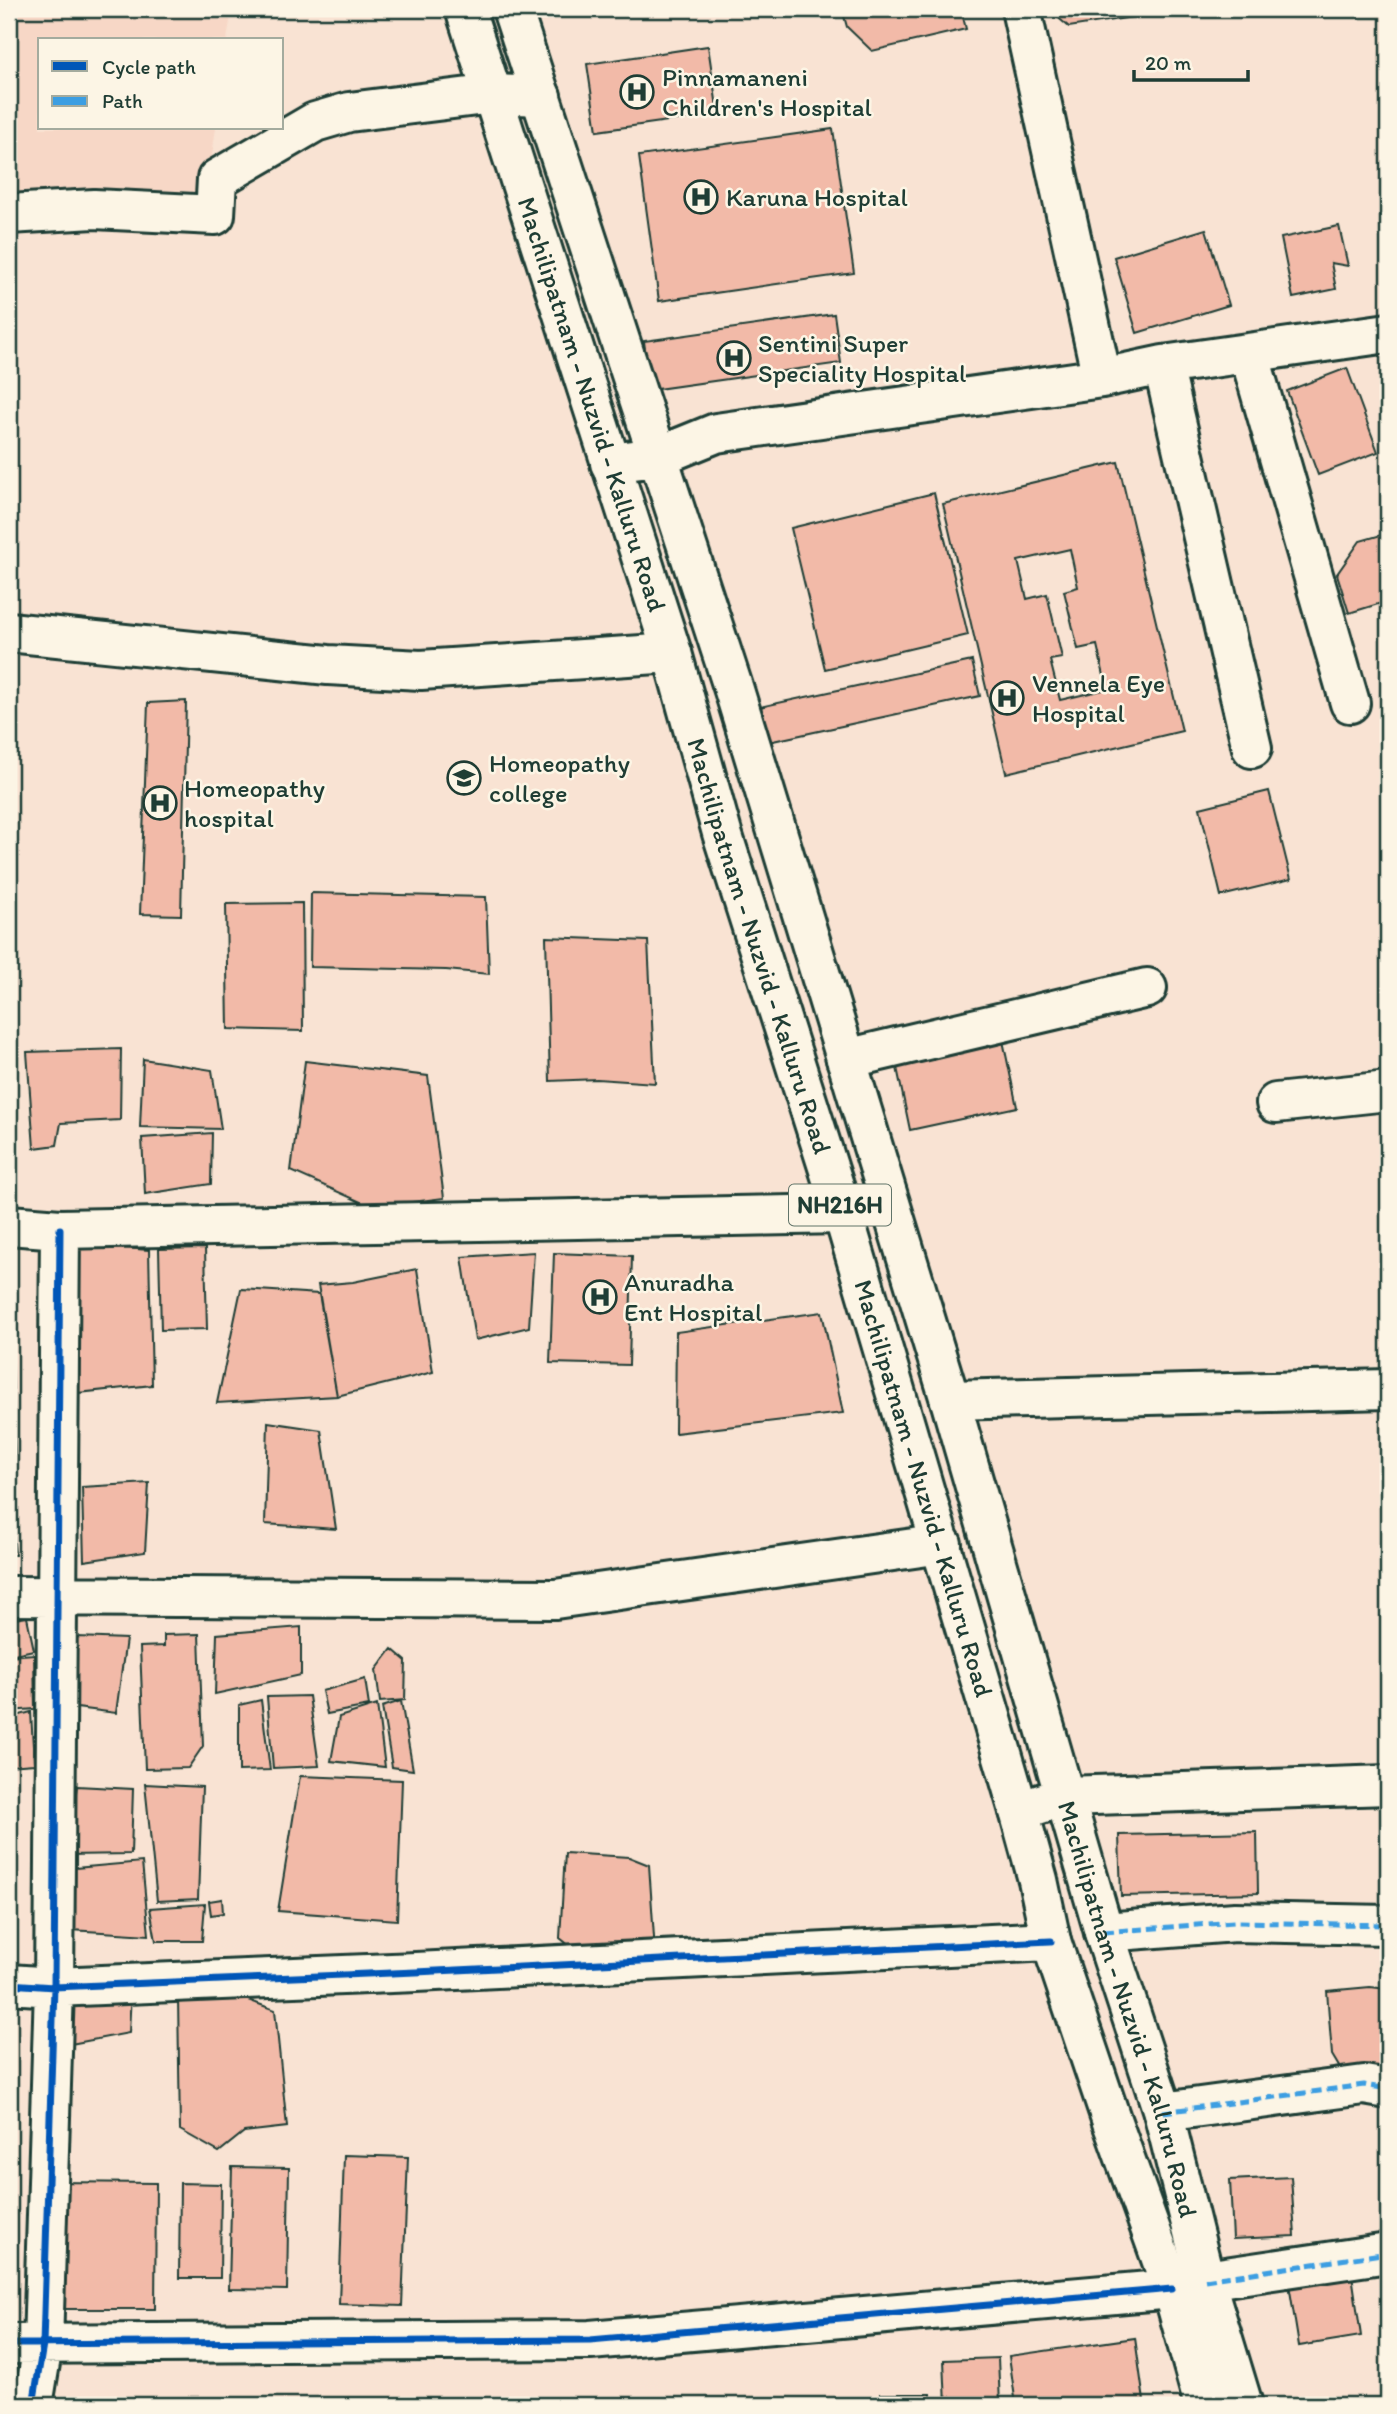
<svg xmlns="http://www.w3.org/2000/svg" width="1397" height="2414" font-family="Itim,sans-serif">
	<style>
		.built { fill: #f7d7c6 }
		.building { fill: #f2baa8; stroke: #1f3d34; stroke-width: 2; fill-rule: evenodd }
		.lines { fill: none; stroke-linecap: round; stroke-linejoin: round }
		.minor-casing { stroke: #1f3d34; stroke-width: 44 }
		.highway-casing { stroke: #1f3d34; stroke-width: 44 }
		.minor { stroke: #fcf5e5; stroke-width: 38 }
		.highway { stroke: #fcf5e5; stroke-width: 38 }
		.quiet { stroke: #3c9ee2; stroke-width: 5; stroke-dasharray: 10 5; stroke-linecap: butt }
		.cycleway-casing { stroke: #fcf5e5; stroke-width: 11 }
		.cycleway { stroke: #0057b8; stroke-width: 7 }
		.labels { text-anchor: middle; stroke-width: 5; stroke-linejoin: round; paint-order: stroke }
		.shield { fill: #fcf5e5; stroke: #617469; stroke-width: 2 }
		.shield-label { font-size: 24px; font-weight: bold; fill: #1f3d34 }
		.poi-label { font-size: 26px; fill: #1f3d34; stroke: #fcf5e5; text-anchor: start }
		.street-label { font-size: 26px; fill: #1f3d34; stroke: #fcf5e5 }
	</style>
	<rect width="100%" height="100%" fill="#f9e3d3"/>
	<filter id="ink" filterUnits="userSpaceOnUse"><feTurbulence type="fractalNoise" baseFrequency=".0143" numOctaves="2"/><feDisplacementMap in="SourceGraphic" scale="14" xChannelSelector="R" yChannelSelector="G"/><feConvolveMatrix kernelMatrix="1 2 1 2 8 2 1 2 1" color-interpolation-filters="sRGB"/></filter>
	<g filter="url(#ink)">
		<!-- built -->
		<path class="built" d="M9,9h223l-5,31h-187v88h176l-11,76 -196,-11z"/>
		<!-- building -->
		<path class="building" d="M842,9h119l5,20 -94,22 -25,-24z
			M1048,9h136l-115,18z
			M708,46l10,68 -121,17 -10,-67z
			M833,129l21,144 -195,28 -20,-145z
			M1339,226l9,40 -17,-3 5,26 -43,9 -12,-60z
			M1206,229l23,76 -92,28 -23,-76z
			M834,314l7,49 -191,27 -6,-49z
			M1347,368l31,84 -60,23 -31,-84z
			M1118,462l64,269 -176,42 -63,-269zM1070,549l8,38 -14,4 14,58 19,-4 10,44 -47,11 -10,-40 12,-2 -15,-64 -20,5 -9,-38z
			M934,493l34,142 -143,34 -34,-141z
			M1388,533v68l-39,12 -12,-39 23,-33z
			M972,661l8,35 -221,48 -8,-35z
			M186,701l-5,214 -41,-1 8,-211z
			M1269,791l22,88 -70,17 -21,-88z
			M311,893l175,4 3,77 -43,-4 -136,-3z
			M302,903l1,128 -75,-2 -2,-125z
			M546,937l102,4 7,142 -58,-4 -47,2z
			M1001,1031l16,76 -107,23 -16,-77z
			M121,1049l-1,71 -59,3 -4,22 -23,3 -7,-96z
			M143,1059l69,11 9,59 -81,-2z
			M305,1061l123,15 16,122 -72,9 -81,-36z
			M212,1133l-1,51 -66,10 -3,-56z
			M73,1244l76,6 3,135 -93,10z
			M205,1248l2,81 -46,1 -2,-81z
			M534,1252l-5,75 -54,13 -13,-83z
			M554,1253l78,3 -3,109 -79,-2z
			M417,1269l16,103 -96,24 -19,-111 35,-3z
			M241,1289l78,5 18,102 -120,7z
			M822,1312l21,101 -168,20 1,-101z
			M11,1333l5,146h-7v-145z
			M268,1422l53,8 15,99 -71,-5z
			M149,1483l-4,69 -61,9 -2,-74z
			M9,1489h1l5,66h-6z
			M27,1617l7,33 -25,5v-35z
			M301,1627v48l-86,19 2,-60z
			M199,1634l4,112 -15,22 -43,1 -5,-122 24,-1v-11z
			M77,1637l49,2 -10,74 -39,-5z
			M392,1649l14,12 -1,39 -25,2 -4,-32z
			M34,1654l1,55 -26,2v-55z
			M365,1679l4,27 -42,8 -5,-23z
			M309,1696l10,70 -46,2 -6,-71z
			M261,1700l9,70 -31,1v-66z
			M401,1701l12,69 -21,-3 -10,-60z
			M377,1705l8,62 -54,-6 8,-44z
			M31,1712l3,52 -25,2v-48z
			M300,1776l102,4 -5,140 -119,-9z
			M145,1784l57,3 -4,112 -41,2z
			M77,1786l56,3 -2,65 -64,1z
			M1257,1832l1,61 -137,3 -2,-61z
			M565,1853l64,4 20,8 6,87 -71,5 -24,-19z
			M142,1862l7,73 -94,-6 9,-60z
			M222,1899l1,14 -12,2 -2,-14z
			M205,1904l-3,37h-46l-6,-33z
			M1370,1987l18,2v91l-44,-5 -12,-20 -5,-64z
			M58,1988l73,4 -2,41 -74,14z
			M237,1996l38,14 12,117 -43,5 -25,20 -39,-22 -2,-133z
			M344,2155l64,2 -6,149 -63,-2z
			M232,2167l57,1 -2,122 -58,-1z
			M1291,2177l4,59 -62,3 -3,-59z
			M55,2182l101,1 -1,126h-101z
			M180,2183l41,1 -1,94h-41z
			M1351,2268l10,68 -62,10 -11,-68z
			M1135,2338l9,63 -27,4h-101l-7,-49z
			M998,2358l2,47h-54l-2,-45z
			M880,2394h51v11h-51z
			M784,2402v3h-23v-1z"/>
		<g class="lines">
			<defs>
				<path id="minor" d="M1021,9l81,369
					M9,214l85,-5 121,6 2,-36 98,-57 34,-10 144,-18 48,2
					M1249,353l101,350
					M1163,365l89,383
					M610,463l47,-6 59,-24 386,-55 61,-13 225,-32
					M9,632l319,33 93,5 251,-17
					M846,1059l301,-71
					M1276,1103l112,-12
					M9,1225l51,4 783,-15
					M950,1400l438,-11
					M9,1596l546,3 387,-55
					M1019,1811l46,-15 323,-11
					M1104,1932l131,-10 153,3
					M9,1984l45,3 362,-15 635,-31
					M1163,2112l201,-27 24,4
					M1205,2280l183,-27
					M9,2344l581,-4 582,-51
					M33,2405l10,-60 11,-358 6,-758"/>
				<g id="highway">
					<path id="s1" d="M465,9l207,644 50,180 121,381 176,597 19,69 13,61 61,181 60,167 32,116"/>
					<path id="s2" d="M512,9l222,681 216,710 154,532 59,180 42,168 38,125"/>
				</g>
			</defs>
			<!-- minor casing -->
			<use href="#minor" class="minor-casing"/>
			<!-- highway casing -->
			<use href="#highway" class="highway-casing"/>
			<!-- minor -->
			<use href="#minor" class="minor"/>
			<!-- highway -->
			<use href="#highway" class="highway"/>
			<!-- quiet -->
			<path class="quiet" d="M1104,1932l131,-10 153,3
				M1163,2112l201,-27 24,4
				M1205,2280l183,-27"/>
			<defs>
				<path id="cycleway" d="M9,1984l45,3 362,-15 635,-31
					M9,2344l581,-4 582,-51
					M33,2405l10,-60 11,-358 6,-758"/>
			</defs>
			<!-- cycleway casing -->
			<use href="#cycleway" class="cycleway-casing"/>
			<!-- cycleway -->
			<use href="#cycleway" class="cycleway"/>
		</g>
	</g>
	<!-- icons -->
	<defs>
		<symbol id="hospital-ring" viewBox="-11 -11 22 22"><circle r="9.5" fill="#fcf5e5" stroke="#1f3d34" stroke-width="1.5"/><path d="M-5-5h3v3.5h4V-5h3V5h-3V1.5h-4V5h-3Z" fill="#1f3d34"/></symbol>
		<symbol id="university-ring" viewBox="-11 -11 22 22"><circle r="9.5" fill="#fcf5e5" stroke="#1f3d34" stroke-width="1.5"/><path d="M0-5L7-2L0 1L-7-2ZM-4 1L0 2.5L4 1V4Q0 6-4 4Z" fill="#1f3d34"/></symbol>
	</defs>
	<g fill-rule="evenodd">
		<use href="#hospital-ring" x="618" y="73" width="38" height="38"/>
		<use href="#hospital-ring" x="682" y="178" width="38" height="38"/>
		<use href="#hospital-ring" x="715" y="339" width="38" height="38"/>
		<use href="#hospital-ring" x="988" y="679" width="38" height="38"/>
		<use href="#university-ring" x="445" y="759" width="38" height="38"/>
		<use href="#hospital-ring" x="141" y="784" width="38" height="38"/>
		<use href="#hospital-ring" x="581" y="1278" width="38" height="38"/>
	</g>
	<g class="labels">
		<!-- shield labels -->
		<rect class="shield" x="789" y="1184.5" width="102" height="41" rx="5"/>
		<g class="shield-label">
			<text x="840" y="1213">NH216H</text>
		</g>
		<!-- poi labels -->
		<g class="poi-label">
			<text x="662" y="86">Pinnamaneni<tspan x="662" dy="30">Children's Hospital</tspan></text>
			<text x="726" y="206">Karuna Hospital</text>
			<text x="758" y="352">Sentini Super<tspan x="758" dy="30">Speciality Hospital</tspan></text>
			<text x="1032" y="692">Vennela Eye<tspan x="1032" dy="30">Hospital</tspan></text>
			<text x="489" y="772">Homeopathy<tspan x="489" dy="30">college</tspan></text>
			<text x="184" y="797">Homeopathy<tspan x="184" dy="30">hospital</tspan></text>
			<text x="624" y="1291">Anuradha<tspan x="624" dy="30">Ent Hospital</tspan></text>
		</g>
		<!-- street labels -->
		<g class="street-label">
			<text dy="9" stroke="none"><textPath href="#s1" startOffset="415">Machilipatnam - Nuzvid - Kalluru Road</textPath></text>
			<text dy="9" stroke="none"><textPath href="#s1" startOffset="982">Machilipatnam - Nuzvid - Kalluru Road</textPath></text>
			<text dy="9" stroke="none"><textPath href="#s1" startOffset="1549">Machilipatnam - Nuzvid - Kalluru Road</textPath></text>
			<text dy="9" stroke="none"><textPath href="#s2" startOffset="2093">Machilipatnam - Nuzvid - Kalluru Road</textPath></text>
		</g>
	</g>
	<!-- margin -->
	<rect width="1397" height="2414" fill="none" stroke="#fcf5e5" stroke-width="35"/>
	<rect x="18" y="18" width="1362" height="2379" fill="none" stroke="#1f3d34" stroke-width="2.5" filter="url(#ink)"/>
	<!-- legend -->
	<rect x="38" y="38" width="245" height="91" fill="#fcf5e5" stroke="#a4ab9e" stroke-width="2"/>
	<rect x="52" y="61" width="35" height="10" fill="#0057b8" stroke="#a4ab9e" stroke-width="2"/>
	<text x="102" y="74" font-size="21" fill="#1f3d34">Cycle path</text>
	<rect x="52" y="96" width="35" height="10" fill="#3c9ee2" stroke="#a4ab9e" stroke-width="2"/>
	<text x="102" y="108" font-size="21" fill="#1f3d34">Path</text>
	<!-- scale -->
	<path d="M1134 70v10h114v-10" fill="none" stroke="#1f3d34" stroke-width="3.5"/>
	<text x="1145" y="70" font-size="21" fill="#1f3d34" stroke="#fcf5e5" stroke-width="5" paint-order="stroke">20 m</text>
</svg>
